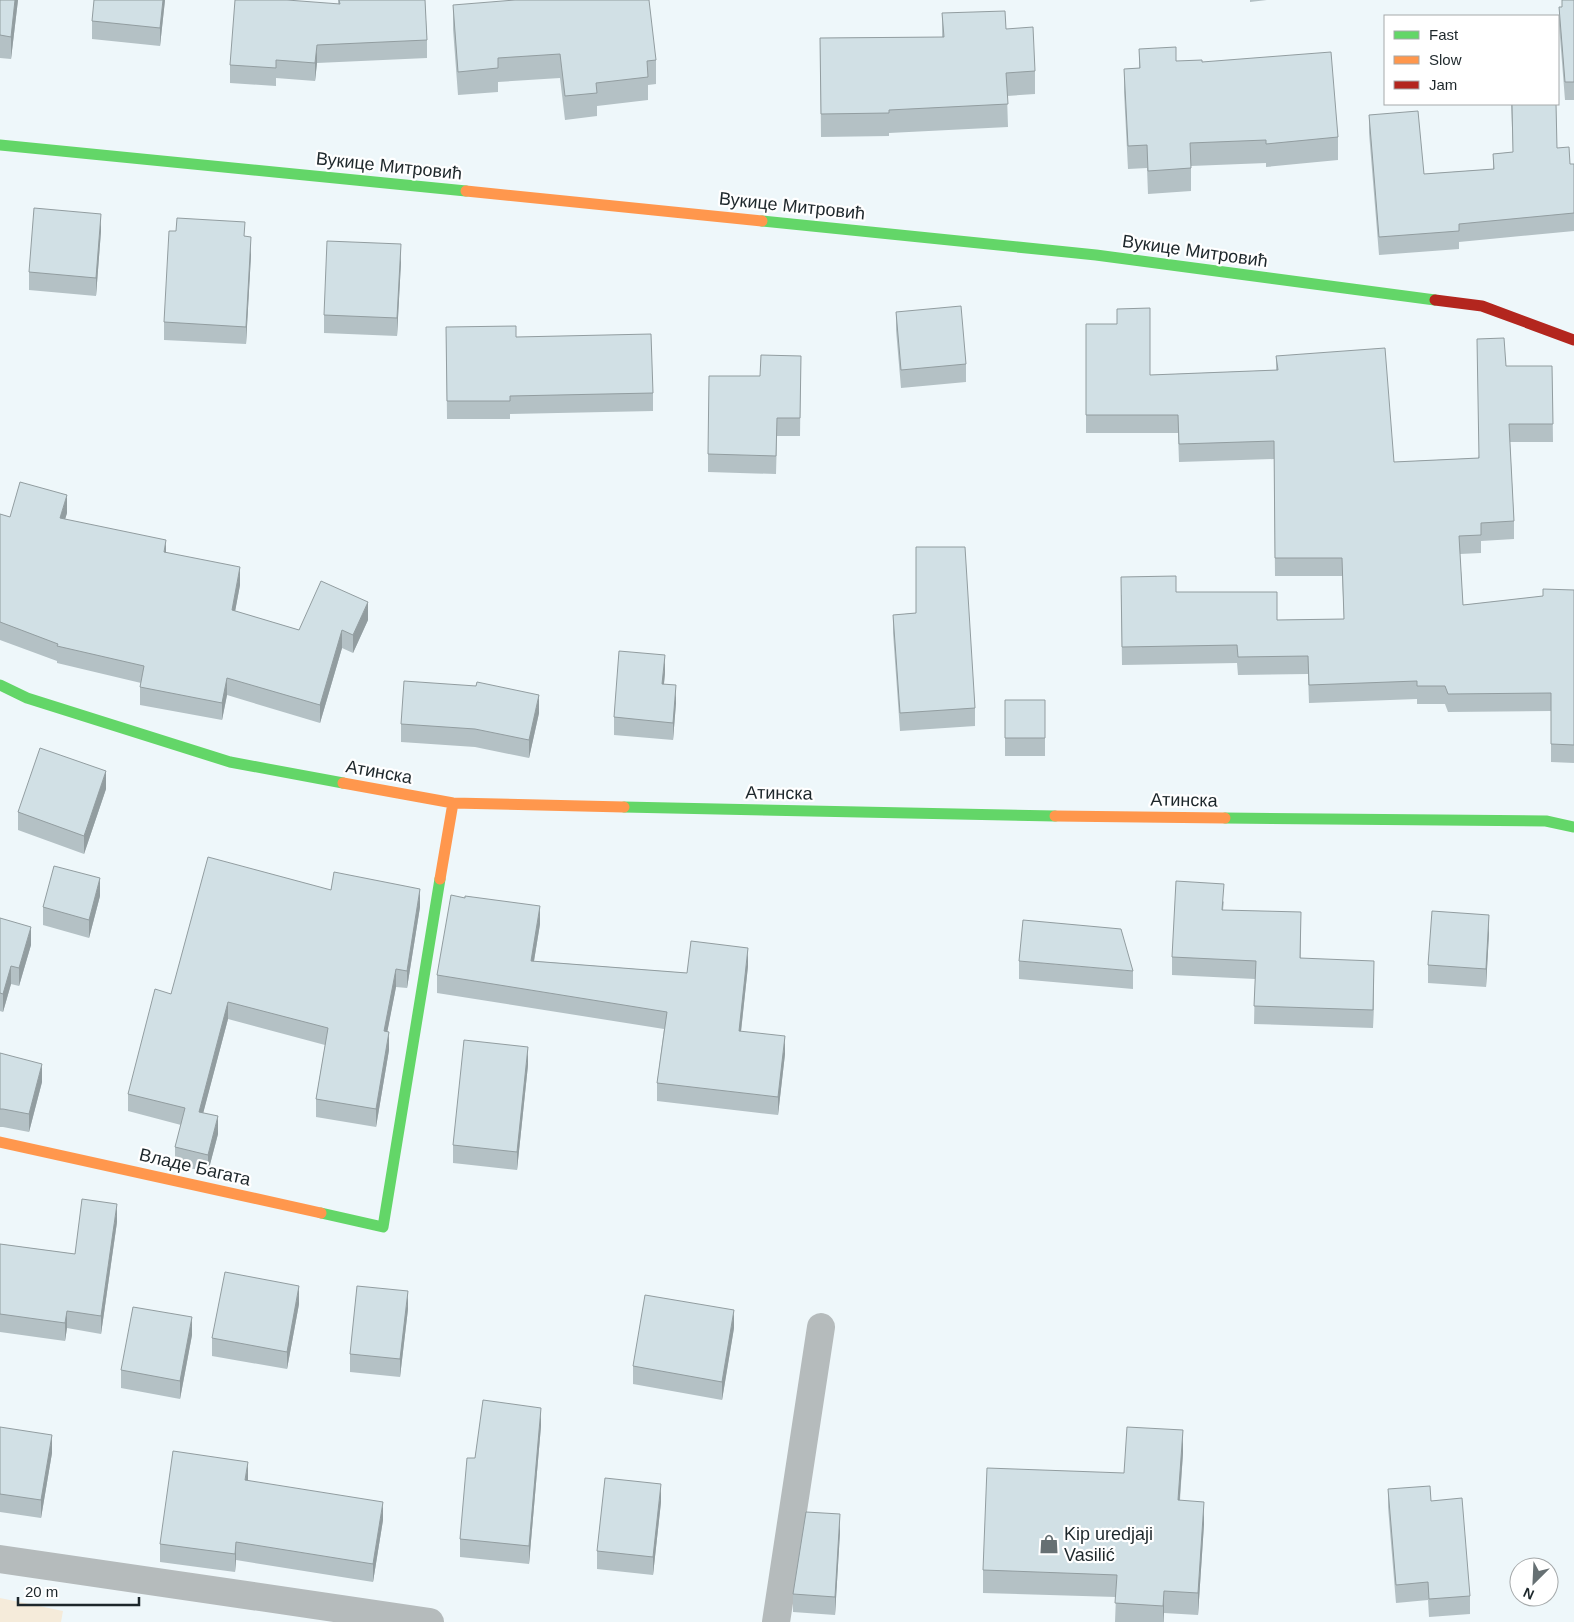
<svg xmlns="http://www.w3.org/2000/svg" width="1574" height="1622" font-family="Helvetica,sans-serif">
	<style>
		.green { fill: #f5ebda }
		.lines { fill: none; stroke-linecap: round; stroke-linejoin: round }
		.street { stroke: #b5bbbc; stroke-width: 28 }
		.fast { stroke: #63d668; stroke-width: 11 }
		.slow { stroke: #ff974d; stroke-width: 11 }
		.jam { stroke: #b3261e; stroke-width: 11 }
		.wall { fill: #b4c1c5 }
		.shaded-wall { fill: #929da0 }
		.building { fill: #d1e0e5; stroke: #929da0 }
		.labels { text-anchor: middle; stroke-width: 4.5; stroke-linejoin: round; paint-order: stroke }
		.street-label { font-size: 18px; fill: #1d272b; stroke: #fff }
		.poi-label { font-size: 18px; fill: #1d272b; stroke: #fff; text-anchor: start }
	</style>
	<rect width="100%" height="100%" fill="#eef7fa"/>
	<!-- green -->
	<path class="green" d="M0,1598l63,13 -2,11h-61z"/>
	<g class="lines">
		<!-- street -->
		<path class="street" d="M0,1559l430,63
			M776,1622l45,-295"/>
		<!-- fast -->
		<path class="fast" d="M0,145l466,46
			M762,221l334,34 339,45
			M0,685l27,13 203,64 113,21
			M624,807l431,9
			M1225,818l321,3 28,6
			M321,1213l62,14 57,-348"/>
		<!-- slow -->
		<path class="slow" d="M466,191l296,30
			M343,783l110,20 171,4
			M1055,816l170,2
			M440,879l13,-76
			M0,1142l321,71"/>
		<!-- jam -->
		<path class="jam" d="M1435,300l47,6 92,34"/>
	</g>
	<!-- wall -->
	<path class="wall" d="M0,0h18l-7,59 -11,-1z
		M165,0l-5,46 -68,-7v-18z
		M338,0h87l2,40v18l-110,5 -2,18 -39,-3v8l-46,-3v-18l108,-61z
		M1250,0h17l-17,2z
		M1574,0v100h-9l-6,-75v-18h3z
		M453,5l203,55v24l-8,1v15l-51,6v10l-32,4 -5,-42 -62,4v10l-40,3 -5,-66z
		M942,13l64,16 29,42v23l-28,2 1,31 -119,6v3l-68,1 -1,-99 122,-1z
		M1139,49l37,12 26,1 136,75v23l-72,7v-4l-75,3v25l-43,3 -1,-26 -19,1 -4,-77v-23l15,-1z
		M1511,104h45l1,44 13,16h4v67l-115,11v7l-80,6 -10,-122v-18l55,59 69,-5v-15l20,-2z
		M101,231l-5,65 -67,-6v-18z
		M245,236l6,19 -5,89 -82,-4v-18z
		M401,262l-4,74 -73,-3v-18z
		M896,312l70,52v18l-65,6 -5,-58z
		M1086,324l64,51 126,-5v-14l118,106 84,-4 28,-92h46l1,76h-43l4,79v18l-33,2v12l-21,1 3,51 80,-9 31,-6v173l-23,-1v-51l-103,1 -3,-8h-28v-5l-108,4 -1,-29 -70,1 -1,-12 -115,2 -1,-70 55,-3 101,28 67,-1 -2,-43h-67l-1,-117 -95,3 -1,-29h-92z
		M446,327l70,10 137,56v18l-143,3v5h-63z
		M801,356l-1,80h-23l-1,38 -68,-2v-18l52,-78z
		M67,513l-2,6 101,34 74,32 -5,26 64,19 69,-10 -15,33 -11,-5 -22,75 -93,-28 -5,25 -82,-15v-18l1,-4 -84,-20v-2l-57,-21v-126l10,3z
		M916,613l59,95v18l-75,5 -7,-98v-18z
		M665,673l-1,11 12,19 -3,37 -59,-5v-18z
		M1005,700h40v56h-40z
		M539,713l-10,45 -54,-11 -74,-5v-18z
		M106,789l-22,65 -66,-24v-18z
		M331,890l89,17 -13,81 -11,-1 -9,45 2,18 -13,77 -60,-10v-18l9,-54 -97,-26 -25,94 15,21 -10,38 -33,-7v-18l6,-22 -53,-14v-17l43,-100z
		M100,896l-11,42 -46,-13v-18z
		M465,898l75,26 -6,37 153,12 61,-7 -7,66 44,22 -7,61 -121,-14v-18l7,-54 -227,-36v-18z
		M1224,901l-1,9 78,20 -1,28 74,21 -1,49 -119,-4 1,-45 -83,-4v-18z
		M0,918l31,27 -12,41 -8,-2 -8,28 -3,-1z
		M1489,933l-3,54 -58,-4v-18z
		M1019,961l114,10v18l-114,-10z
		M0,1053l42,29 -13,50 -26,-5h-3z
		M528,1065l-11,105 -64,-7v-18z
		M117,1222l-16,112 -34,-6 -2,13 -65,-9v-88l75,10z
		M299,1304l-12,65 -75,-13v-18z
		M408,1309l-8,68 -50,-5v-18z
		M734,1328l-12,72 -89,-16v-18z
		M192,1335l-12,64 -59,-11v-18z
		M541,1426l-12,138 -69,-7v-18l15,-81z
		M0,1427l52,26 -11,65 -41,-6z
		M1183,1453l-3,47 24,24 -6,91 -34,-2v9h-49l1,-25 -133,-4v-23l141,-97z
		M248,1481l135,39 -10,62 -137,-22 -1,12 -75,-10v-18z
		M1388,1489l43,12 39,95v18l-41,3 -1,-17 -32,3 -8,-96z
		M661,1502l-8,73 -56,-6v-18z
		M840,1532l-5,83 -42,-3v-18z"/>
	<!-- shaded-wall -->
	<path class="shaded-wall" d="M15,0h3l-7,59v-22z
		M163,0h2l-5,46v-18z
		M317,45v18l-2,18v-18z
		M101,214v17l-5,65v-18z
		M251,237v18l-5,89v-17z
		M401,244v18l-4,74v-18z
		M67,495v18l-7,23v-18z
		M166,540v18l-2,-6z
		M240,567v18l-8,43v-18z
		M368,602v18l-15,33v-18z
		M342,630v18l-22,75v-18z
		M665,655v18l-3,29v-18z
		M227,678v17l-5,25v-17z
		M676,685v18l-3,37v-17z
		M539,695v18l-10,45v-18z
		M106,771v18l-22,65v-18z
		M100,878v18l-11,42v-18z
		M420,889v18l-13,81v-17z
		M540,906v18l-9,55v-18z
		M1301,912v18l-1,46v-18z
		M1489,915v18l-3,54v-18z
		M31,927v18l-12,41v-18z
		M748,948v18l-9,83v-18z
		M1374,961v18l-1,49v-18z
		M11,966v18l-8,28v-18z
		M396,969v18l-12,62v-18z
		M228,1002v17l-29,110v-17z
		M389,1032v18l-13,77v-18z
		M785,1036v18l-7,61v-18z
		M528,1047v18l-11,105v-18z
		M42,1064v18l-13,50v-18z
		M218,1116v18l-10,38v-17z
		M117,1204v18l-16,112v-18z
		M299,1286v18l-12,65v-17z
		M408,1291v18l-8,68v-18z
		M734,1310v18l-12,72v-18z
		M67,1311v17l-2,13v-18z
		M192,1317v18l-12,64v-18z
		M541,1408v18l-12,138v-18z
		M1183,1430v23l-5,69v-22z
		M52,1435v18l-11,65v-18z
		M248,1462v18l-3,18v-18z
		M661,1484v18l-8,73v-18z
		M383,1502v18l-10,62v-18z
		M1204,1502v22l-6,91v-22z
		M840,1514v18l-5,83v-18z
		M236,1542v18l-1,12v-18z
		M1164,1591v22l-1,9v-16z"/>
	<!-- building -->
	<path class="building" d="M0,0h15l-4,37 -11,-2z
		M94,0h69l-3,28 -68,-7z
		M235,0h52l53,4 -1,-4h86l2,40 -110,5 -2,18 -39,-3v8l-46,-3z
		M515,0h134l7,60 -9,1 1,16 -52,6 1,10 -32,3 -5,-42 -62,4v10l-40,4 -5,-67z
		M1562,0h12v82h-9l-6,-75h3z
		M1005,11l1,18 27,-2 2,44 -29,2 2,31 -119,6v3l-68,1 -1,-76 124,-1 -2,-24z
		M1176,47v14l26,-1v2l129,-10 7,85 -72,7v-4l-76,3 1,25 -43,3 -1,-26 -19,1 -4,-77 16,-1 -1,-19z
		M1512,104h44l1,44 12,-1 1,17h4v49l-115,11v7l-80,6 -10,-122 49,-4 6,63 70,-5 -1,-15 20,-2z
		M34,208l67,6 -5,64 -67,-6z
		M177,218l68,4 -1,14 7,1 -5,90 -82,-5 5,-91h7z
		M327,241l74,3 -4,74 -73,-3z
		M961,306l5,58 -65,6 -5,-58z
		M1150,308v67l128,-5 -2,-14 109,-8 9,114 85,-4 -2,-119 27,-1 2,28h46l1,58h-44l5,97 -33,2v12l-22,1 4,69 80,-9v-7l31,1v155l-23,-1v-51l-103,1 -3,-8h-28v-5l-108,4 -1,-29 -70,1 -1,-12 -115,2 -1,-70 55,-1v16h101v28l67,-1 -2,-61h-67l-1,-117 -95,3 -1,-29h-92v-91h31v-15z
		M516,326v11l135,-3 2,59 -143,3v5h-63l-1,-74z
		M761,355l40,1 -1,62h-23l-1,38 -68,-2 1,-78h51z
		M20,482l47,13 -7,23 106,22 -2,12 76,15 -8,43 67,20 22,-49 47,21 -15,33 -11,-5 -22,75 -93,-27 -5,25 -82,-16 4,-21 -87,-20 1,-2 -58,-22v-108l10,3z
		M916,547h49l10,161 -75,5 -7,-98 23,-2z
		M619,651l46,4 -3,29 14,1 -3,38 -59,-6z
		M404,681l72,5 1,-4 62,13 -10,45 -54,-11 -74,-5z
		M1005,700h40v38h-40z
		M40,748l66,23 -22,65 -66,-24z
		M208,857l123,33 3,-18 86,17 -13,82 -11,-2 -12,62 5,1 -13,77 -60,-10 12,-71 -100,-26 -29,110 19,4 -10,39 -33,-8 10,-39 -57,-14 27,-105 16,5z
		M54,866l46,12 -11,42 -46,-13z
		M1176,881l48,3 -2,26 79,2 -1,46 74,3 -1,49 -119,-4 2,-45 -84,-4z
		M451,895l14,3v-2l75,10 -9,55 156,12 4,-32 57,7 -9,83 46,5 -7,61 -121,-14 10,-71 -230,-37z
		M1432,911l57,4 -3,54 -58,-4z
		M0,918l31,9 -12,41 -8,-2 -8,28 -3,-1z
		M1023,920l98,9 12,42 -114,-10z
		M464,1040l64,7 -11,105 -64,-7z
		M0,1053l42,11 -13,50 -26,-5h-3z
		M82,1199l35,5 -16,112 -34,-5 -2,12 -65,-9v-70l75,10z
		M225,1272l74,14 -12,66 -75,-14z
		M357,1286l51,5 -8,68 -50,-5z
		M645,1295l89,15 -12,72 -89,-16z
		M133,1307l59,10 -12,64 -59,-11z
		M483,1400l58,8 -12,138 -69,-7 7,-81h8z
		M0,1427l52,8 -11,65 -41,-6z
		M1127,1427l56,3 -5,70 26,2 -6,91 -34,-2 -1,15 -48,-3 2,-28 -134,-5 4,-102 137,5z
		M173,1451l75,11 -3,18 138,22 -10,62 -137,-22 -1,12 -75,-10z
		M605,1478l56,6 -8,73 -56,-6z
		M1430,1486l1,15 31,-3 8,98 -41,3 -1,-17 -32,3 -8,-96z
		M806,1512l34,2 -5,83 -42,-3z"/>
	<!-- icons -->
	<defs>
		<symbol id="shop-bare" viewBox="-9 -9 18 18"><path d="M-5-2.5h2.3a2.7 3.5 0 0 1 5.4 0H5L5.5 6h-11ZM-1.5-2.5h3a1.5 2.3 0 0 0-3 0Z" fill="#667073" stroke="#fff" stroke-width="2.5" paint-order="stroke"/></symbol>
	</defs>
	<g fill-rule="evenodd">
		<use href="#shop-bare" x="1035" y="1530" width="28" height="28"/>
	</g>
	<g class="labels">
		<!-- street labels -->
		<g class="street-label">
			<text transform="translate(389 166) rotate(6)" y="6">Вукице Митровић</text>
			<text transform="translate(792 206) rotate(6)" y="6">Вукице Митровић</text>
			<text transform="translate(1195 251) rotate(8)" y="6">Вукице Митровић</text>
			<text transform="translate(379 772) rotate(10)" y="6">Атинска</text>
			<text transform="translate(779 793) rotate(1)" y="6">Атинска</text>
			<text transform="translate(1184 800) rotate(1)" y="6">Атинска</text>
			<text transform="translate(195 1167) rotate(13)" y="6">Владе Багата</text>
		</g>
		<!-- poi labels -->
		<g class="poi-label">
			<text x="1064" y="1540">Kip uredjaji<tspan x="1064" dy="21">Vasilić</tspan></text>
		</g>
	</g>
	<!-- legend -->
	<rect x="1384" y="15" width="175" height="90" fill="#ffffff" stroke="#a5a9aa"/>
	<rect x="1394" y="31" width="25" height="8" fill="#63d668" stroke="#a5a9aa"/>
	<text x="1429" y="40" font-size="15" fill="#1d272b">Fast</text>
	<rect x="1394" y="56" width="25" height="8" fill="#ff974d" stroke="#a5a9aa"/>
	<text x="1429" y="65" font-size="15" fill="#1d272b">Slow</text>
	<rect x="1394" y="81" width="25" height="8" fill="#b3261e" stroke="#a5a9aa"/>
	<text x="1429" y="90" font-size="15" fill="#1d272b">Jam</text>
	<!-- north arrow -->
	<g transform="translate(1534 1582) rotate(204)"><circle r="24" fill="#ffffff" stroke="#a5a9aa"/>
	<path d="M0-4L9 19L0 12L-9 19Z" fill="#667073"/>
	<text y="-8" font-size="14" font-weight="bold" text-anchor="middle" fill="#1d272b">N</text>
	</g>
	<!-- scale -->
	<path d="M18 1597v8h121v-8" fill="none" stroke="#1d272b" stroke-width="2.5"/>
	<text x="25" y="1597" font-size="15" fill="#1d272b" stroke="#ffffff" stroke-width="4" paint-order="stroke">20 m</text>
</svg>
